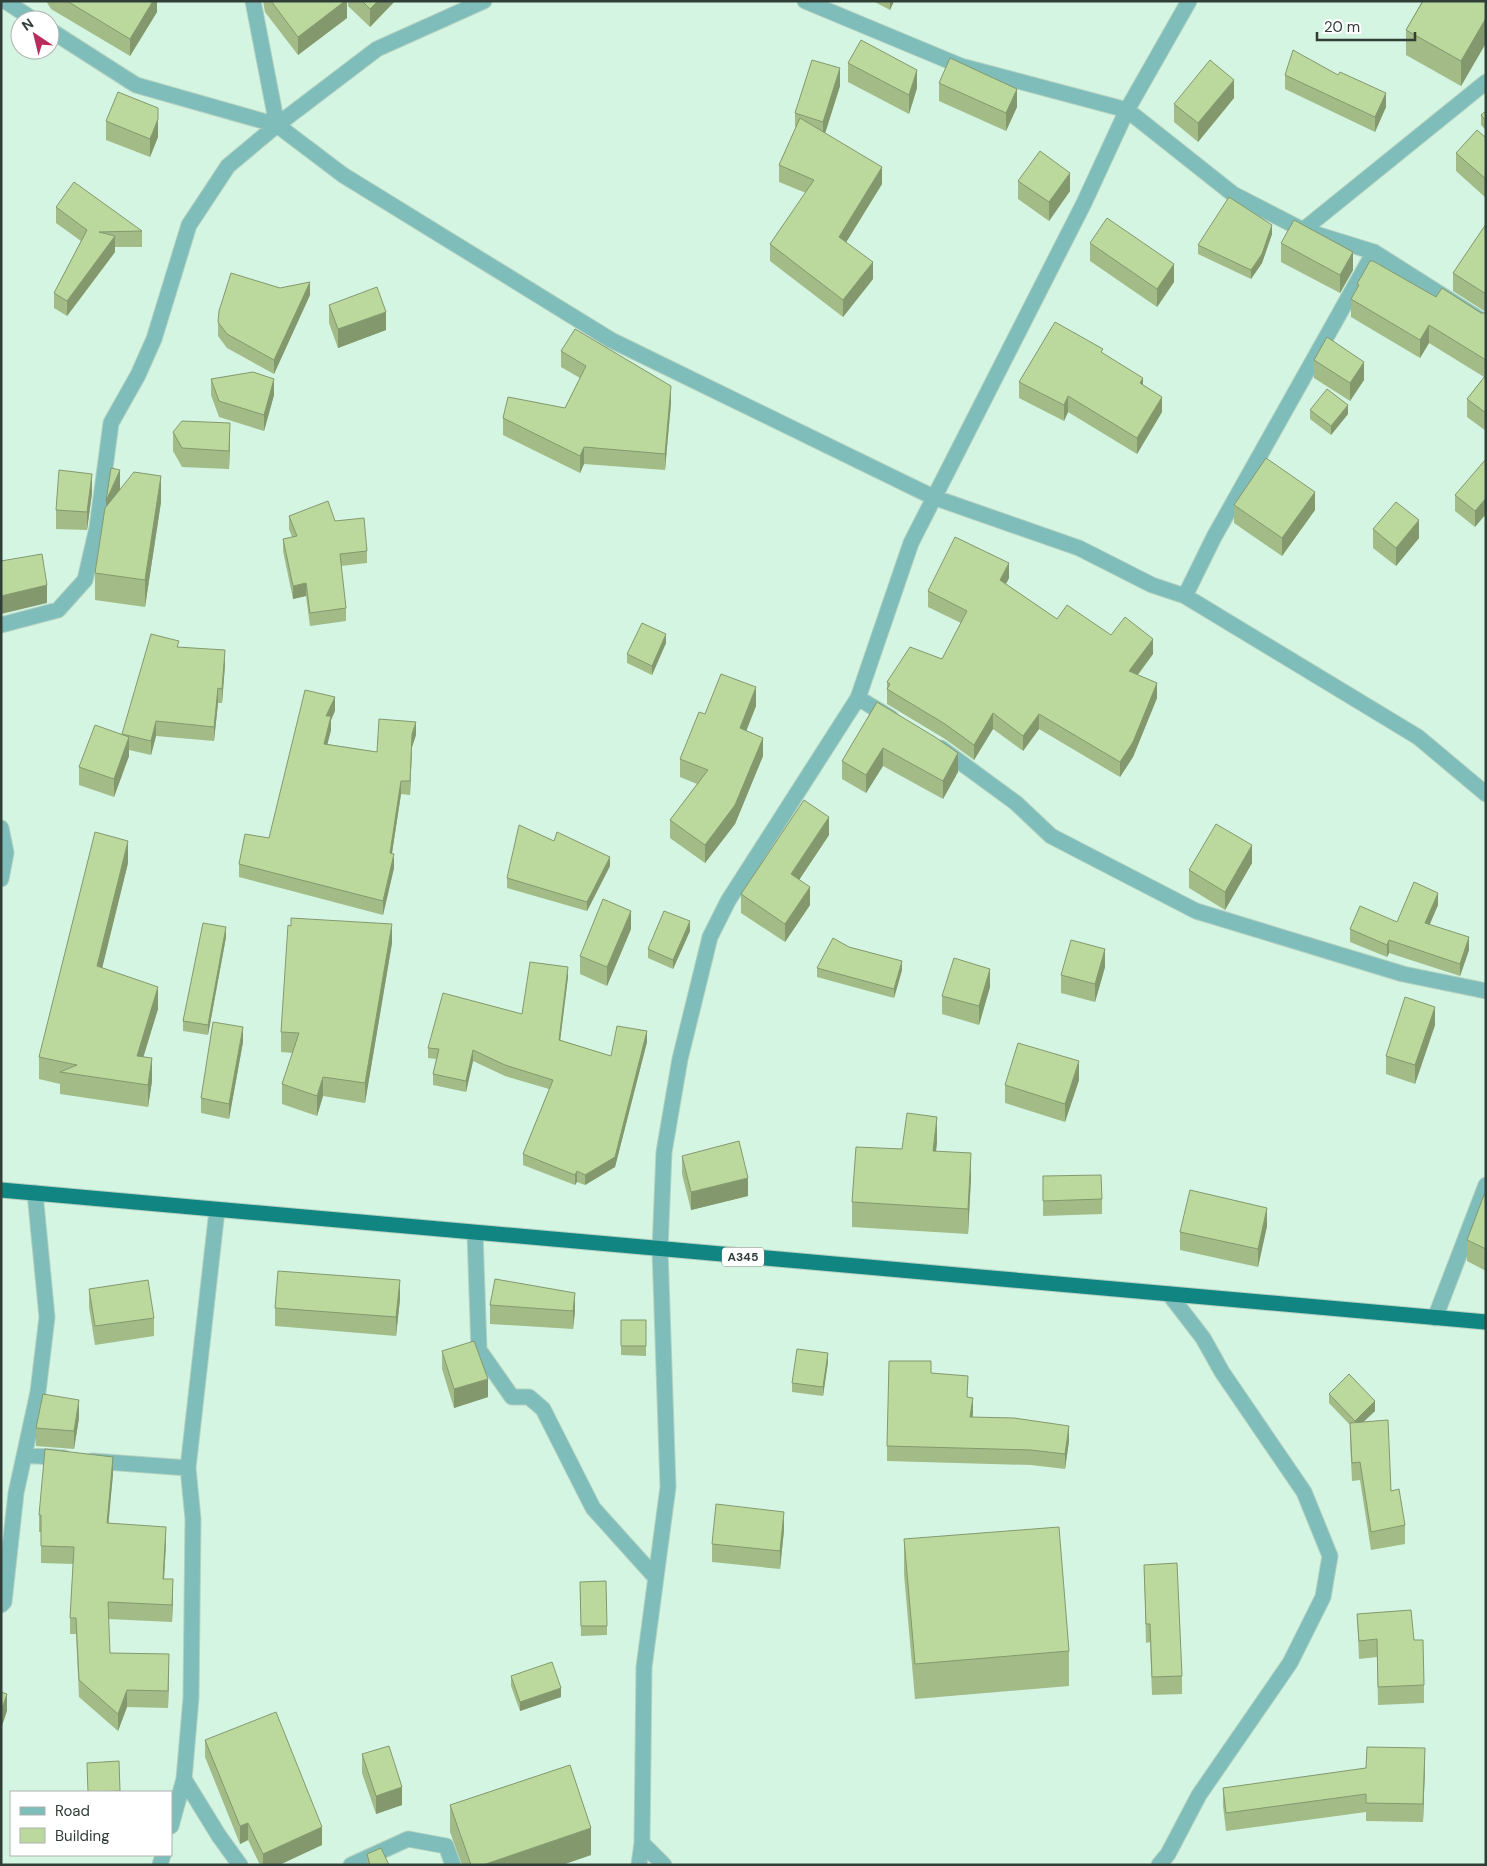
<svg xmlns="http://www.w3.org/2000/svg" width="1487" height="1866" font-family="'DM Sans',sans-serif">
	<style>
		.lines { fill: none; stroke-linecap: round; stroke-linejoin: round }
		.minor-casing { stroke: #b3d0c0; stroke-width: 17 }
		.trunk-casing { stroke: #b3d0c0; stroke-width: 17 }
		.minor { stroke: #7ebdb9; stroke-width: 15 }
		.trunk { stroke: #108581; stroke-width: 15 }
		.wall { fill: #a2bb87 }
		.shaded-wall { fill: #84986e }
		.building { fill: #bcd99d; stroke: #84986e }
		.labels { text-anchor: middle; stroke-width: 4; stroke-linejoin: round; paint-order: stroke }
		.shield { fill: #fff; stroke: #6f7873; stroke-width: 1 }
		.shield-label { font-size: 12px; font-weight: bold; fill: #313e37 }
	</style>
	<rect width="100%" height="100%" fill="#d4f5e2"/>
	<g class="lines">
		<defs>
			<path id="minor" d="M5,1l29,19
				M253,1l24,124 66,50 268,165 322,157 146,51 73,37 33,11 233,141 68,57
				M805,1l156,65 166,44 106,84 70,36 71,22 112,71
				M50,30l86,55 141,40
				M1303,230l183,-148
				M1185,596l29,-59 160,-285
				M1,625l57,-15 27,-30 12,-52 14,-105 27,-48 16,-36 35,-114 39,-59 49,-41 100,-76 107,-48
				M858,698l33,20
				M941,748l75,55 35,33 145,75 207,63 83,17
				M1,828l5,25 -5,26
				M217,1210l-29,258 5,51 -2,179 -7,81 35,57 21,29
				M475,1233l4,117 33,47h17l14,12 50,99 63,70
				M1435,1318l51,-133
				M25,1455l39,3
				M92,1461l96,7
				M1,1605l3,-3 12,-109 22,-101 9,-75 -12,-124
				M171,1826l13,-47
				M642,1843l22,22
				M160,1865l3,-10
				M351,1865l57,-26 38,7 7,19
				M639,1865l3,-22 2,-176 24,-180 -8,-238 4,-97 16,-93 30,-122 18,-36 130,-203 53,-155 173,-340 43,-93 62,-109
				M1159,1865l9,-11 31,-59 91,-132 33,-66 7,-41 -26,-64 -82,-120 -19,-34 -34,-44"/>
			<path id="trunk" d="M1,1190l1485,132"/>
		</defs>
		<!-- minor casing -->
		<use href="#minor" class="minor-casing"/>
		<!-- trunk casing -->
		<use href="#trunk" class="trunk-casing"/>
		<!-- minor -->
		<use href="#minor" class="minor"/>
		<!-- trunk -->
		<use href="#trunk" class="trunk"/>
	</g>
	<!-- wall -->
	<path class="wall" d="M46,1h111v11l-27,44 -79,-47z
		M263,1h84v17l-49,37 -33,-43z
		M348,1h47l-25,26 -22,-21z
		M873,1h21l-4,9z
		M1422,1h64v42l-25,43 -55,-31v-25z
		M848,63l69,25 -8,26 -61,-32z
		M1285,75l101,32 -11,25 -90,-43z
		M939,83l78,24 -11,24 -67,-30z
		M840,86l-15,47 57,51 -36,58 27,37 -30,38 -73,-56v-17l36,-51 -27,-11v-17l16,-36v-16z
		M1234,98l-36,44 -24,-20v-18z
		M1486,111v19l-5,-5v-10z
		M106,121l52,16 -8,20 -44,-17z
		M1486,138v60l-30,-27v-18z
		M1018,181l52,10 -21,30 -31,-22z
		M56,207l86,24v16h-27v5l-48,64 -13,-8v-15l27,-52 -25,-18z
		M1486,224v88l-33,-21v-18z
		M1272,234l-10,29 -11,16 -53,-25v-9z
		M1090,243l84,39 -17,25 -67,-46z
		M1281,243l72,27 -13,23 -59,-31z
		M1357,284l79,13 45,16h5v118l-19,-14v-18l17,-22 -55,-34 -9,15 -69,-41v-18l6,-11z
		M280,288l30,7 -36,79 -47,-26 -9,-12v-14z
		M329,305l57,25 -48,18 -9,-25z
		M561,351l110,52 -6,67 -81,-6 -4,9 -77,-38v-17l62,-10 15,-30 -19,-11z
		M1103,354l40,31 19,27 -25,42 -69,-42 -4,9 -45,-23v-16z
		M1314,360l50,20 -14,21 -36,-23z
		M211,379l63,16 -10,36 -45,-14 -8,-22z
		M1310,410l38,4 -17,21 -21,-16z
		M173,432l57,9 -1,28 -47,-2 -9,-16z
		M1486,459l-11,68 -20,-16v-16z
		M120,489l41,13 -16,105 -50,-7v-27z
		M92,493l-5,37 -31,-1v-19z
		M1234,505l81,5 -33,46 -48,-33z
		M289,516l46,5 32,30v12l-26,3 5,42v13l-36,5 -4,-30 -13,3 -10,-48v-12l9,-2 -3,-8z
		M1373,529l46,9 -23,28 -23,-18z
		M1009,578l-3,6 51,35 54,16 42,19 -15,21 19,23 -24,59 -13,20 -81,-48 -16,22 -30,-22 -19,31 -29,-21 -58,-35v-22l55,-23 19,-36 -33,-16v-16z
		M666,643l-14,32 -25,-12v-9z
		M179,647l46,18 -3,38h-4l-4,38 -58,-5 -5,19 -22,-5v6l-15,41 -35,-12v-18l43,-32z
		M877,702l81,70 -15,27 -60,-33 -17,27 -24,-14v-18z
		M756,706l-10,25 17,25 -28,68 -30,39 -35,-25v-18l27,-36 -17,-7v-18l25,-45z
		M335,711l-4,9v10l-4,14 50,8 39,-17 -4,12 -2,48 -9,-1 -9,59 2,15 -11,47 -144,-38v-13l30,-26z
		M829,835l-30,45 11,25 -25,37 -44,-29v-19z
		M554,841l56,25 -23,45 -80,-23v-10z
		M128,863l-26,105 56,41 -15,48 9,24 -4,26 -88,-13v-10l-21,-5v-22z
		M1252,863l-27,47 -36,-22v-18z
		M1438,905l-8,19 39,26 -9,26 -71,-23 -2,4 -37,-15v-13l47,-7z
		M631,929l-24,57 -27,-12v-18z
		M690,931l-17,38 -25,-11v-9z
		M226,937l-18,98 -25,-4v-10z
		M392,943l-27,160 -42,-7 -6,20 -35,-12v-20l11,-31 -12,-1v-20z
		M1105,967l-10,35 -34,-9v-18z
		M817,968l85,2 -8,28 -77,-21z
		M568,977l-8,63 51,16 36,-14 -32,125 -30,18 -8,-3 -2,3 -52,-20v-11l26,-65 -44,-13 -32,-15 -7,31 -33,-7v-11l3,-15 -8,-1v-10l94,-34z
		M990,987l-11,38 -37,-11v-18z
		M1435,1025l-20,59 -29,-10v-18z
		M243,1042l-14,77 -28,-6v-15z
		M1079,1080l-14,42 -60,-19v-18z
		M937,1142l-1,9 35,27 -3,56 -116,-7v-25l50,-53z
		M682,1156l66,40 -57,14 -9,-36z
		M1043,1176l59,23v15l-59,2z
		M1486,1196v75l-19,-10v-21z
		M1267,1226l-9,41 -78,-17v-18z
		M89,1289l65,29v18l-59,9 -6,-38z
		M400,1299l-4,37 -121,-10v-18z
		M490,1305l85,6 -2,18 -83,-5z
		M621,1320h25v36l-25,-1z
		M442,1351l46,46 -34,11 -12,-39z
		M828,1362l-5,34 -31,-4v-9z
		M931,1373l37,24 5,16 -1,4 97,24 -4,28 -34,-4 -144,-4v-15z
		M1329,1394l46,17 -12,11 42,103v19l-34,6 -11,-70 -8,1 -2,-40v-16l-21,-22z
		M79,1418l-5,31 -38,-3v-18z
		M113,1474l-5,49 58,20 -2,36 9,17 -1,26 -64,-3 2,34 59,18 -1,37 -41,-1 -9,24 -39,-34 -3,-63h-6v-16l3,-54 -32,-1v-31h-2v-17z
		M784,1530l-4,39 -68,-7v-18z
		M904,1539l165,112v35l-154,13 -11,-125z
		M1144,1565l38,111v18l-30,1 -2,-53 -4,1z
		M580,1582l27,44v9l-26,1z
		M1357,1614l57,26 10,45v18l-46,2 -1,-48 -18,2z
		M511,1676l50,21 -41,14 -9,-25z
		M205,1740l117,105 -43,20h-19l-12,-25 -8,4 -35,-87z
		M362,1754l40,51 -26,9 -14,-41z
		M1425,1766l-2,56 -57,-1v-9l-140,19 -3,-25v-18z
		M450,1805l141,50 -29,10h-100l-12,-33z
		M367,1854l22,11h-22z"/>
	<!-- shaded-wall -->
	<path class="shaded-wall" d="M153,1h4v11l-27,44v-17z
		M345,1h2v17l-49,37v-18z
		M378,1h17l-25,26v-18z
		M890,1h4l-4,9z
		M1486,18v25l-25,43v-25z
		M840,68v18l-17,54v-18z
		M917,70v18l-8,26v-19z
		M1234,80v18l-36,44v-19z
		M1017,89v18l-11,24v-18z
		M1386,93v14l-11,25v-15z
		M158,119v18l-8,20v-18z
		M882,167v17l-43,70v-17z
		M1070,173v18l-21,30v-19z
		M1272,225v9l-10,29 -11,16v-9z
		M115,236v16l-48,64v-15z
		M1353,252v18l-13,23v-18z
		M873,262v17l-30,38v-17z
		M1174,264v18l-17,25v-18z
		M310,282v13l-36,79v-14z
		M386,312v18l-48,18v-19z
		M1429,325v18l-9,15v-18z
		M1364,362v18l-14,21v-18z
		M1143,378v16l-3,-11z
		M274,379v16l-10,36v-16z
		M671,386v17l-6,67v-16z
		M1068,396v16l-4,9v-16z
		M1162,397v15l-25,42v-16z
		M1348,405v9l-17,21v-9z
		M230,423v18l-1,28v-18z
		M584,447v17l-4,9v-17z
		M120,470v27l-14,31v-27z
		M92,474v19l-5,37v-18z
		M161,476v26l-16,105v-27z
		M1315,492v18l-33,46v-18z
		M1486,498v16l-11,13v-16z
		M1419,520v18l-23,28v-18z
		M1009,563v15l-9,17v-15z
		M306,583v13l-13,3v-13z
		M47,585v18l-46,11v-18z
		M666,634v9l-14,32v-9z
		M1153,639v15l-24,32v-15z
		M225,650v15l-3,38v-14z
		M1157,683v15l-24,59 -13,20v-15z
		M756,687v19l-16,41v-19z
		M218,688v15l-4,38v-14z
		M335,697v14l-4,9v10l-7,28v-14l2,-28z
		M993,713v16l-19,31v-15z
		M1039,714v15l-16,22v-15z
		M156,721v15l-5,19v-14z
		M416,722v13l-4,12 -2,48v-14l2,-47z
		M129,737v19l-15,41v-18z
		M763,738v18l-28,68 -30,39v-18z
		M883,748v18l-17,27v-18z
		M958,753v19l-15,27v-18z
		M401,781v13l-11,72v-13z
		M829,817v18l-38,57v-18z
		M128,841v22l-31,126v-23z
		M1252,845v18l-27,47v-18z
		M394,854v14l-11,47v-14z
		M610,857v9l-23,45v-9z
		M810,887v18l-25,37v-18z
		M1438,893v12l-13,30v-12z
		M631,911v18l-24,57v-19z
		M690,921v10l-17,38v-9z
		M392,924v19l-27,160v-20z
		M226,927v10l-18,98v-10z
		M1469,937v13l-9,26v-12z
		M1389,940v13l-2,4v-12z
		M1105,949v18l-10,35v-18z
		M902,961v9l-8,28v-9z
		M568,967v10l-9,73v-10z
		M990,969v18l-11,38v-19z
		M158,987v22l-21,69v-22z
		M1435,1007v18l-20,59v-19z
		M243,1027v15l-14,77v-15z
		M647,1031v11l-32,125 -30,18v-10z
		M473,1050v11l-7,31v-11z
		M152,1058v23l-4,26v-22z
		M1079,1061v19l-14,42v-18z
		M323,1077v19l-6,20v-20z
		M937,1117v25l-4,34v-25z
		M971,1153v25l-3,56v-25z
		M577,1171v11l-2,3v-10z
		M748,1178v18l-57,14v-18z
		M1267,1208v18l-9,41v-18z
		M400,1280v19l-4,37v-19z
		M575,1293v18l-2,18v-18z
		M828,1353v9l-5,34v-9z
		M488,1379v18l-34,11v-19z
		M973,1398v15l-3,19v-15z
		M79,1400v18l-5,31v-18z
		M1375,1401v10l-20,19v-9z
		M1069,1426v15l-4,28v-15z
		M113,1457v17l-6,66v-17z
		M784,1512v18l-4,39v-18z
		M166,1527v16l-3,53v-17z
		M173,1579v17l-1,26v-17z
		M169,1654v17l-1,37v-17z
		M561,1688v9l-41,14v-9z
		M127,1690v17l-9,24v-17z
		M7,1694v17l-6,18v-18z
		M1425,1748v18l-2,56v-18z
		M402,1787v18l-26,9v-18z
		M248,1823v17l-8,4v-18z
		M322,1827v18l-43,20h-16v-11z
		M591,1828v27l-29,10h-79z"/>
	<!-- building -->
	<path class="building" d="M67,1h86l-23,38z
		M271,1h74l-47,36z
		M362,1h16l-8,8z
		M1423,1h63v17l-25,43 -55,-31z
		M861,40l56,30 -8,25 -61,-32z
		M1293,50l45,25 2,-3 46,21 -11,24 -90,-42z
		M950,58l67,31 -11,24 -67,-30z
		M812,60l28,8 -17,54 -28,-9z
		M1210,60l24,20 -36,43 -24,-19z
		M118,92l40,16v11l-8,20 -44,-18z
		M1486,111v10l-5,-6z
		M800,118l82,49 -43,70 34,25 -30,38 -73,-56 44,-64 -35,-15z
		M1477,130l9,8v41l-30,-26z
		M1040,151l30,22 -21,29 -31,-21z
		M74,182l68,49 -43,1 16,4 -48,65 -13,-8 33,-63 -31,-23z
		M1229,197l43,28 -10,29 -11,16 -53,-25z
		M1107,218l67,46 -17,25 -67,-46z
		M1294,220l59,32 -13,23 -59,-32z
		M1486,224v70l-33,-21z
		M1370,261h3l63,36 6,-9 39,25h5v47l-57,-35 -9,15 -69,-41 8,-14 -2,-1z
		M231,273l49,15 30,-6 -36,78 -47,-26 -9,-12 1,-11z
		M377,287l9,25 -48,17 -9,-24z
		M1055,322l48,27 -2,3 42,26 -3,5 22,14 -25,41 -69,-42 -4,9 -45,-23z
		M575,329l96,57 -6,68 -81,-7 -4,9 -77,-38 5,-21 57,11 21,-42 -25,-15z
		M1327,337l37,25 -14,21 -36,-23z
		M253,372l21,7 -10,36 -45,-14 -8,-22z
		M1486,375v38l-19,-14z
		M1327,389l21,16 -17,21 -21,-16z
		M182,421l48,2 -1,28 -47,-3 -9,-16z
		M1266,458l49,34 -33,46 -48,-33z
		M1486,459v39l-11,13 -20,-16z
		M111,468l9,2 -14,31z
		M59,470l33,4 -5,38 -31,-2z
		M134,472l27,4 -16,104 -50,-7 10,-65z
		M328,501l7,20 29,-3 3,33 -27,3 6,54 -36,5 -4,-30 -13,3 -10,-47 14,-3 -8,-20z
		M1396,502l23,18 -23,28 -23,-19z
		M955,537l54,26 -9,17 57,39 10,-14 44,30 14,-18 28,22 -24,32 28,12 -24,59 -13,20 -81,-48 -16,22 -30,-23 -19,32 -29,-21 -58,-35 3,-5 -3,-2 23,-35 32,12 25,-48 -39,-20z
		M42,554l5,31 -46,11v-35z
		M642,623l24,11 -14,32 -25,-12z
		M151,634l28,7 -2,6 48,3 -3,39 -4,-1 -4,39 -58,-6 -5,20 -29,-7z
		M721,674l35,13 -16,41 23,10 -28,67 -30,40 -35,-25 38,-50 -28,-11 19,-47 6,2z
		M305,690l30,7 -9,19h5l-7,28 53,8 2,-33 37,3 -4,12 -2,47h-9l-11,72 4,1 -11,47 -144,-37 6,-30 24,4z
		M877,702l58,35 23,16 -15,28 -60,-33 -17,27 -24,-14z
		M95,725l34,12 -15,42 -35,-12z
		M804,800l25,17 -38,57 19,13 -25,37 -44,-30z
		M1216,824l36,21 -27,47 -36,-22z
		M519,825l35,16 3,-9 53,25 -23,45 -80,-24z
		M95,832l33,9 -31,125 61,21 -21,69 15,2 -4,27 -88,-13 17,-7 -38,-8z
		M1414,882l24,11 -13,30 44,14 -9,27 -71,-24 -2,5 -37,-16 10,-23 37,16z
		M603,899l28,12 -24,56 -27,-11z
		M664,911l26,10 -17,39 -25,-11z
		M291,918l101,6 -27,159 -42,-6 -6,19 -35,-12 17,-51 -18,-1 7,-107 3,1z
		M203,923l23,4 -18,98 -25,-4z
		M833,938l16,9 53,14 -8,28 -77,-21z
		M1071,940l34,9 -10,35 -34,-9z
		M954,958l36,11 -11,37 -37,-10z
		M530,962l38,5 -9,73 52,16 6,-30 30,5 -32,126 -30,18 -8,-4 -2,4 -52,-21 30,-74 -48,-15 -32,-15 -7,31 -33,-7 6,-25 -11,-1 15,-55 79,21z
		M1405,997l30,10 -20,58 -29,-9z
		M213,1022l30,5 -14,77 -28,-6z
		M1018,1043l61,18 -14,43 -60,-19z
		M907,1113l30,4 -4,34 38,2 -3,56 -116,-7 4,-55 46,2z
		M739,1141l9,37 -57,14 -9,-36z
		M1101,1175l1,24 -59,2v-25z
		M1190,1190l77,18 -9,41 -78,-17z
		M1484,1195l2,1v53l-19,-9z
		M278,1271l122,9 -4,37 -121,-9z
		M495,1279l80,14 -2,18 -83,-6z
		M148,1280l6,38 -59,8 -6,-37z
		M621,1320h25v26h-25z
		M474,1341l14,38 -34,10 -12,-38z
		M797,1349l31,4 -5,34 -31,-4z
		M889,1361h42v12l37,3 -1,21 6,1 -3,19 44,1 55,8 -4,28 -34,-4 -144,-4z
		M1349,1374l26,27 -20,20 -26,-27z
		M43,1394l36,6 -5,31 -38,-3z
		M1388,1420l3,71 8,-2 6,36 -34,7 -11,-70 -8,1 -2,-40z
		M45,1449l68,8 -6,66 59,4 -3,52h10l-1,26 -64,-3 2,51 59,1 -1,37 -41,-1 -9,24 -39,-34 -3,-62h-6l4,-71 -33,-1v-31h-2z
		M716,1504l68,8 -4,39 -68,-7z
		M1059,1527l10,124 -154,13 -11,-125z
		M1177,1563l5,113 -30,1 -2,-53h-4l-2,-59z
		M606,1581l1,45h-26l-1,-44z
		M1411,1610l3,30h9l1,45 -46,2 -1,-48 -18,2 -2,-27z
		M552,1662l9,26 -41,14 -9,-26z
		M1,1692l6,2 -6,17z
		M276,1712l46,115 -59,27 -15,-31 -8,3 -35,-86z
		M389,1746l13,41 -26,9 -14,-42z
		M1367,1747l58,1 -2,56 -57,-1v-9l-140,19 -3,-25 143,-20z
		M119,1761l1,30 -32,1 -1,-29z
		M570,1765l21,63 -108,37h-12l-21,-60z
		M381,1848l8,17h-19l-3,-11z"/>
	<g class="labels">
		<!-- shield labels -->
		<rect class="shield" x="722" y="1247.5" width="42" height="19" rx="4"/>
		<g class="shield-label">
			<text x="743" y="1261">A345</text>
		</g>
	</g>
	<!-- border -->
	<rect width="1487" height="1866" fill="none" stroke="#313e37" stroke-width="5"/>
	<!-- legend -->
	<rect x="10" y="1791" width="162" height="65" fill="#ffffff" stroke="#adb2af"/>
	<rect x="20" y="1807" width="25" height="8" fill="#7ebdb9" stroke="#adb2af"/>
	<text x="55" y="1816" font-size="15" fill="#313e37">Road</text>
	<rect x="20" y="1828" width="25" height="15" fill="#bcd99d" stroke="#adb2af"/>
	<text x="55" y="1841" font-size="15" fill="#313e37">Building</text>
	<!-- north arrow -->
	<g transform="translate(35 35) rotate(325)"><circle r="24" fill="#ffffff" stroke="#adb2af"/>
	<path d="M0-4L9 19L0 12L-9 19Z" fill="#b92b5d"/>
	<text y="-8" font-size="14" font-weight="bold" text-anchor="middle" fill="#313e37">N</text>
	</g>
	<!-- scale -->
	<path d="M1317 32v8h98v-8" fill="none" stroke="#313e37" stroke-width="2.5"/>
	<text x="1324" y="32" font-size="15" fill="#313e37" stroke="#ffffff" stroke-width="4" paint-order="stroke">20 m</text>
</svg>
